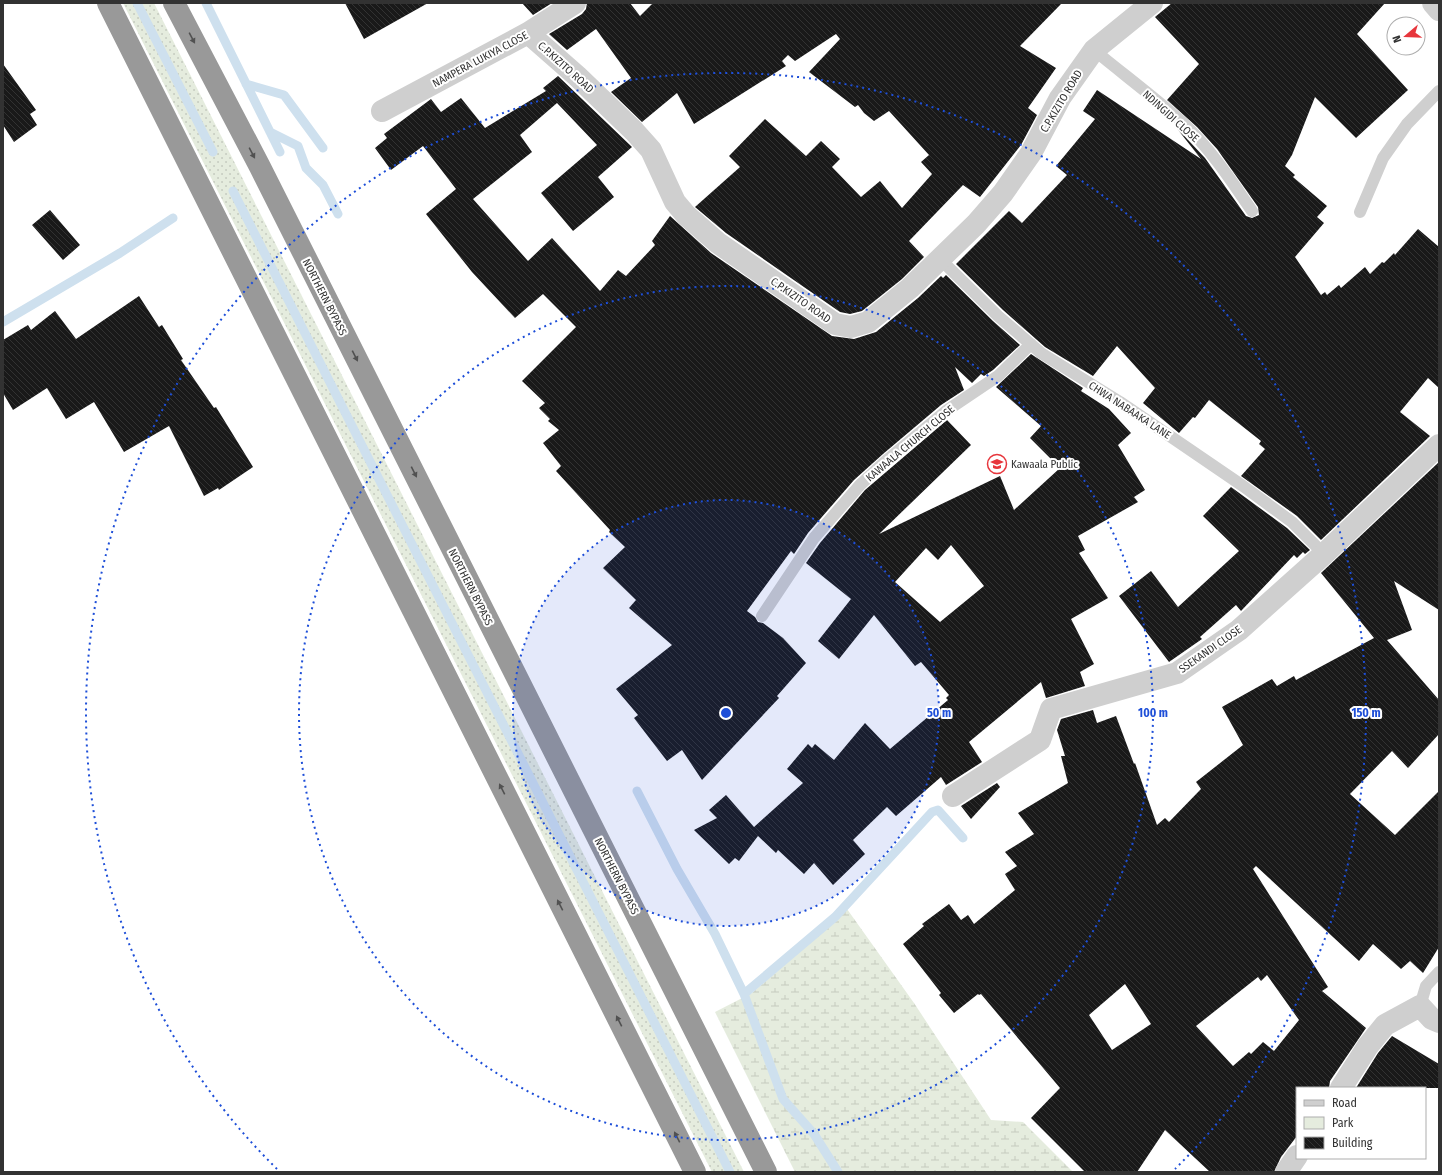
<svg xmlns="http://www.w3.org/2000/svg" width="1442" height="1175" font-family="'Fira Sans Condensed',sans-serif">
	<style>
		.green { fill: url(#green-dots) }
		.wetland { fill: url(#wetland-marsh) }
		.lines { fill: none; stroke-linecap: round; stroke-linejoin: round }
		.stream { stroke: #cee0ee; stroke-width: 9 }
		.building { fill: url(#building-back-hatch); fill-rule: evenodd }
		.lane { stroke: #cfcfcf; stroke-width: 12 }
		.street { stroke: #cfcfcf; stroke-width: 22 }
		.highway { stroke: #999; stroke-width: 22 }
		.oneway { fill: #515151 }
		.ring { fill: none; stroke: #1d4ed8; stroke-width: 2; stroke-dasharray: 2 4 }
		.labels { text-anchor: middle; stroke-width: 4; stroke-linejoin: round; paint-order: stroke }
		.street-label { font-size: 11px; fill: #323232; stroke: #fff }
		.poi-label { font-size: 11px; fill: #323232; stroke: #fff; text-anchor: start }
		.centre { fill: #1d4ed8; stroke: #fff; stroke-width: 2 }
		.ring-label { font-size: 12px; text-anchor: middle; font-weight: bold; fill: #1d4ed8; stroke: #fff; stroke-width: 4; stroke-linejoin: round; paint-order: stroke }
	</style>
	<defs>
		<pattern id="green-dots" width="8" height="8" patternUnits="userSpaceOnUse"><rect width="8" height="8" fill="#e5ecde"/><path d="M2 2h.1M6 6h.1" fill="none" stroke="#c5cbbf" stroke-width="1.8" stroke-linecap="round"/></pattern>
		<pattern id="wetland-marsh" width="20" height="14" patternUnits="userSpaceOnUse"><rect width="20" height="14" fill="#e5ecde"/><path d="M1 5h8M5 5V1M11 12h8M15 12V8" fill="none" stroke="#c5cbbf"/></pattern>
		<pattern id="building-back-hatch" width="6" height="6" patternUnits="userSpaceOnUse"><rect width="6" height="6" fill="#191919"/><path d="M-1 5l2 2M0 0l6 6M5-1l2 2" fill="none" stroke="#323232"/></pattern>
	</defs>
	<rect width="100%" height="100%" fill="#fff"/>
	<!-- green -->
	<path class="green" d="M123,3h31l590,1169h-32z"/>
	<!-- wetland -->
	<path class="wetland" d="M847,909l67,94 77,117 32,2 50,50h-278l-80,-160 37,-19z"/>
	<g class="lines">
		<!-- stream -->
		<path class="stream" d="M137,3l76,149
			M206,3l74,149
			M246,84l38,11 39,53
			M270,132l28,14 8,22 17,17 15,29
			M233,191l497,981
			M3,322l117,-69 53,-35
			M637,791l40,78 38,65 29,60 39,105 31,35 24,38
			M744,994l91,-77 97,-105 6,-2 25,28"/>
	</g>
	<!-- building -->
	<path class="building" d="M345,3h83l-64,36z
		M522,3h30l-19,12z
		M587,3h43l10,13 13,-13h409l-42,43 36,22 -28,40 9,7 -16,30 -41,52 -17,-12 -54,56 15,16 -22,22 -40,32 -12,3 -10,-2 -114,-79 -31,-26 45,-40 -11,-11 36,-37 41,37 15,-15 19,18 -8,8 29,30 19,-16 22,27 30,-34 -11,-12 8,-7 -40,-44 -15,10 -10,-8 -6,-8 -3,2 -46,-35 31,-33 -4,-5 -41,27 -7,-6 -6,6 4,5 -92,58 -17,-31 -35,29 -31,-30 20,-14 -35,-49 -29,21 -18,-16 33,-20 4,-5z
		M1172,3h213l-28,31 51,56 -52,48 -41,-41 -23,58 -7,11 10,9 -2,2 34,29 -10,11 7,6 -29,34 26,38 4,-3 2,3 12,-10 2,3 24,-21 5,7 12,-12 2,1 10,-10 1,2 23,-26 21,18v141l-11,-10 -28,34 30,24 -109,104 -24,-24 -56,-40 24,-27 -6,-5 2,-3 -52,-41 -14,18 -2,-1 -14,16 -36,-30 12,-15 -38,-42 -24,30 -48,-29 -42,-37 -47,-46 53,-53 13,12 45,-48 -11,-9 39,-47 -12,-8 14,-21 104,69 -26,-33 30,32 41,58 6,2 7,-3 -1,-8 -41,-58 -20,-22 -30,-27 32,-36 -44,-47z
		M3,64l33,46 -6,4 7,11 -23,17 -11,-17z
		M558,76l74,71 -34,30 16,20 -41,34 -32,-38 56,-48 -40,-42 -37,32 12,17 -59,47 55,62 24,-23 48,53 18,-21 8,6 29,-31 -3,-4 18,-25 41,37 121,83 22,3 22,-7 42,-34 23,-22 2,2 3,-3 47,46 27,24 -27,25 -9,6 -3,-2 -9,9 -17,-16 9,23 -23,15 -58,49 -29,26 -46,53 -14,21 -3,-3 -44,60 8,6 3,5 5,1 20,15 23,25 -29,33 2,2 -77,82 -20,-30 -15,11 -33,-43 4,-3 -22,-26 56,-44 -43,-37 7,-8 -33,-32 22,-21 -16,-15 1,-2 -54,-59 5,-5 -18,-23 16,-13 -11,-9 2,-2 -11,-11 6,-5 -23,-22 54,-54 -33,-33 -28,24 -43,-46 -46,-58 30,-25 -33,-43 -32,24 -16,-22 12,-10 -3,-4 47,-35 10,13 20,-14 24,30 61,-37 -3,-3z
		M50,210l30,35 -17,15 -31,-35z
		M139,296l20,31 3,-2 21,34 -2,1 33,48 2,-1 37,60 -34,23 -1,-2 -14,8 -35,-70 -45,26 -30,-50 -28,17 -19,-31 -34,22 -10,-17v-53l25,-15 3,5 24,-19 21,28z
		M1031,354l52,34 -2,3 28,18 22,24 -13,12 27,45 -11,7 4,5 -60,34 7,14 -6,3 29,45 -37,21 23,45 -14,8 5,14 -39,12 -5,-16 -72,60 13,20 -36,23 -5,-8 -45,39 -9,-9 -34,33 12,14 -32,31 -19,-22 -10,11 -26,-24 -2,3 -18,-17 -19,25 -4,-3 -6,6 -35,-34 23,-12 -8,-8 17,-15 28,32 49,-44 -16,-14 21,-25 4,4 3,-4 19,16 31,-37 25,26 58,-49 -2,-2 3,-3 -28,-33 -6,4 -41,-51 -35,44 -21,-18 33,-42 -45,-36 14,-20 45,-53 82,-70 24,25 -92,89 121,-58 14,34 46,-42 -30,-30 11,-12 -45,-39zM951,545l33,41 -44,36 -45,-40 31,-34 12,12z
		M1439,462v148l-45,-29 18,49 -25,10 52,60v34l-31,34 -16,-17 -42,43 45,41 44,-44v156l-16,26 -13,-12 -9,8 -28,-25 -14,17 -103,-95 -3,3 75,118 -6,4 44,37 -36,53 -1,7h-32v48l-16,21 -7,15h-64l-45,-42 -28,42h-52l-54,-54 29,-30 -79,-94 -2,1 -1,-1 -24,19 -15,-18 2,-2 -38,-49 21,-18 -2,-2 27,-20 12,16 7,-5 6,9 41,-34 -10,-16 12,-8 -12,-14 29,-18 -16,-21 50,-30 -7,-27h4l-8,-26 4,-11 32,-9 4,13 19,-7 18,48 1,-1 22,62 8,-7 4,4 32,-33 -5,-7 47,-37 -21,-38 50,-28 5,7 17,-10 2,4 78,-42 -53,-65zM1267,975l32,45 -25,31 -11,-9 -12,12 -2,-2 -16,14 -37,-40 62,-49 3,4zM1125,984l26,40 -39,26 -23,-35z
		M1231,487l56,41 23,22 -5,4 -2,-2 -6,6 -3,-3 -53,56 -5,-6 -36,32 2,2 -33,23 -50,-66 32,-25 27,36 61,-56 -36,-35z
		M997,783l3,4 -29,32 -10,-13z
		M1392,1036l47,28v24h-83l22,-35z"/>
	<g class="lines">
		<!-- lane -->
		<path class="lane" d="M1094,50c29,24 60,47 88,72 28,26 49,58 70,89
			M1360,212l23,-54 24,-34 32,-33
			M940,259l58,57 43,37 79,49 123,84 49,36 32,32
			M762,616l52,-78 46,-53 28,-26 58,-48 52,-35 33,-32
			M1420,1006l6,-20 13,-14"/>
		<!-- street -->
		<path class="street" d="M1433,3l6,7
			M528,33l49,43 57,55 17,19 24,52 11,13 32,28 117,81 16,3 17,-5 42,-34 66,-64 27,-31 28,-40 29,-55 34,-48 58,-47
			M382,111l146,-78 47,-30
			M953,796l87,-56 11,-31 126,-36 62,-43 85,-76 115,-109
			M1341,1088l27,-42 17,-21 35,-19 12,13 7,3
			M1286,1172l11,-16"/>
		<!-- highway -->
		<path class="highway" d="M108,3l587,1169
			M174,3l86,164 506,1005"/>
	</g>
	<!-- one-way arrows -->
	<defs><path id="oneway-solid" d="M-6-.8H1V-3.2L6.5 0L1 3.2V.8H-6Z"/></defs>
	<g class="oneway">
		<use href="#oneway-solid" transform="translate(192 38) rotate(62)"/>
		<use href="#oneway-solid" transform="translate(252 153) rotate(62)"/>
		<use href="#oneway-solid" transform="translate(355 356) rotate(63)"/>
		<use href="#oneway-solid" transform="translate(414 472) rotate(63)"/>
		<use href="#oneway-solid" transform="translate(502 789) rotate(-117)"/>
		<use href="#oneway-solid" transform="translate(560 905) rotate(-117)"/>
		<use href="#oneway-solid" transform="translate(619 1021) rotate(-117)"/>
		<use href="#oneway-solid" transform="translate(677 1137) rotate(-117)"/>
	</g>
	<!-- distance rings -->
	<circle cx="726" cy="713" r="213" fill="#1d4ed8" fill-opacity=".12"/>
	<g class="ring">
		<circle cx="726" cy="713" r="213"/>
		<circle cx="726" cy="713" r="427"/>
		<path d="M277 1169A640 640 0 1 1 1175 1169"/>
	</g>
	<!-- icons -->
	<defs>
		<symbol id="school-ring" viewBox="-11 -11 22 22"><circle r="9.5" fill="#fff" stroke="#e7363c" stroke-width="1.5"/><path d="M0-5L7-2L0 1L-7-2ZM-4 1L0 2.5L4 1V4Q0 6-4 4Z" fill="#e7363c"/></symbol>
	</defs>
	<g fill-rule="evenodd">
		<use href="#school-ring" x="986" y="453" width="22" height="22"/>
	</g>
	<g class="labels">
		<!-- street labels -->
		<g class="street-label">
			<text transform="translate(480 59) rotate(-28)" y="4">NAMPERA LUKIYA CLOSE</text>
			<text transform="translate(566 67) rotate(42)" y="4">C.P.KIZITO ROAD</text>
			<text transform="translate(1061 101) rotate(-59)" y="4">C.P.KIZITO ROAD</text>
			<text transform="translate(1171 116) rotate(42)" y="4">NDINGIDI CLOSE</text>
			<text transform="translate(325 297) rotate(63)" y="4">NORTHERN BYPASS</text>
			<text transform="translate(801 300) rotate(35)" y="4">C.P.KIZITO ROAD</text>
			<text transform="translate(1130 410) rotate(33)" y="4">CHWA NABAAKA LANE</text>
			<text transform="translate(910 443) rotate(-40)" y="4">KAWAALA CHURCH CLOSE</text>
			<text transform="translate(471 587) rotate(63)" y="4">NORTHERN BYPASS</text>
			<text transform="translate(1210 649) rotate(-35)" y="4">SSEKANDI CLOSE</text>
			<text transform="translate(617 876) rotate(63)" y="4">NORTHERN BYPASS</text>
		</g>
		<!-- poi labels -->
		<g class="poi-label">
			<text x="1011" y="468">Kawaala Public</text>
		</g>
	</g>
	<circle cx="726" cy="713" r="6" class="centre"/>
	<g class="ring-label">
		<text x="939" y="717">50 m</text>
		<text x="1153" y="717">100 m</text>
		<text x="1366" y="717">150 m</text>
	</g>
	<!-- border -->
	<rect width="1442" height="1175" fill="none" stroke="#323232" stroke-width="8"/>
	<!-- legend -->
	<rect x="1296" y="1087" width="130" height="72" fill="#ffffff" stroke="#adadad"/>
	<rect x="1304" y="1100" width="20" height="6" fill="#cfcfcf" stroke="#adadad"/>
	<text x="1332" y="1107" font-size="12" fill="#323232">Road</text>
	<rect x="1304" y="1117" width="20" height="12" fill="#e5ecde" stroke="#adadad"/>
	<text x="1332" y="1127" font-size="12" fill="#323232">Park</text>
	<rect x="1304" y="1137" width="20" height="12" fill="url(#building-back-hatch)" stroke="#adadad"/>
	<text x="1332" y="1147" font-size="12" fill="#323232">Building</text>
	<!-- north arrow -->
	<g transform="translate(1406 36) rotate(251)"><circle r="19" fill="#ffffff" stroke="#adadad"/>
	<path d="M0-3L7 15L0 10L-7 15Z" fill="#e7363c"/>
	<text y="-6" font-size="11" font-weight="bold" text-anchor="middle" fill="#323232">N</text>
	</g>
</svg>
